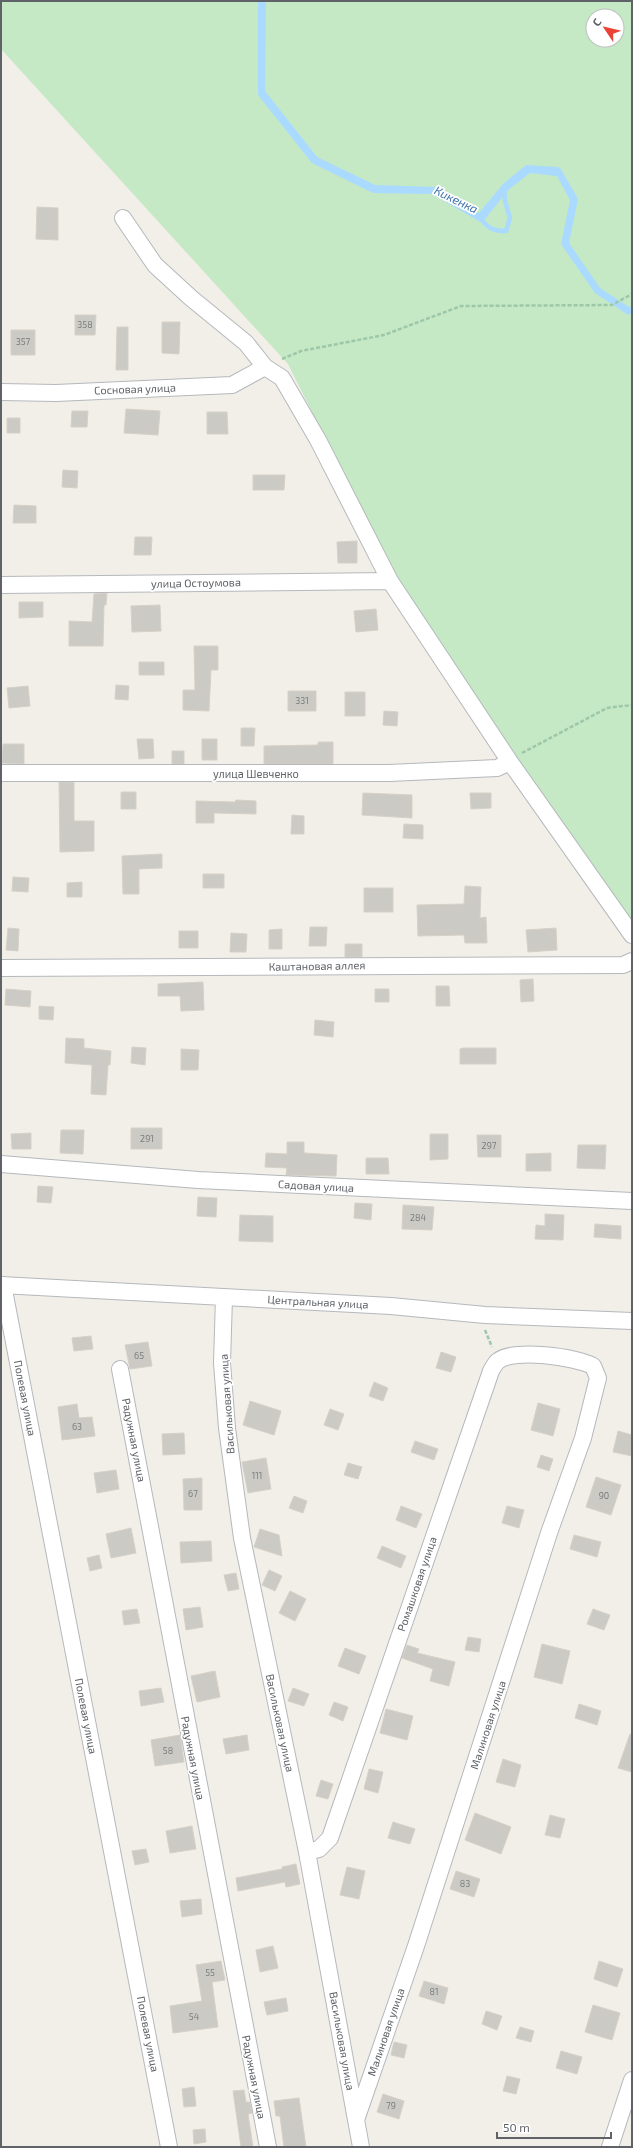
<svg xmlns="http://www.w3.org/2000/svg" width="633" height="2148" font-family="'Exo 2',sans-serif">
	<style>
		.green { fill: #c5e8c5; fill-rule: evenodd }
		.water { fill: #aadaff }
		.lines { fill: none; stroke-linecap: round; stroke-linejoin: round }
		.stream { stroke: #aadaff; stroke-width: 4.5 }
		.building { fill: #cccac5; stroke: #d6d1c6 }
		.minor-casing { stroke: #b5b8bc; stroke-width: 18 }
		.path { stroke: #9cc7a9; stroke-width: 2.5; stroke-dasharray: 4 2; stroke-linecap: butt }
		.minor { stroke: #fff; stroke-width: 16 }
		.labels { text-anchor: middle; stroke-width: 3.5; stroke-linejoin: round; paint-order: stroke }
		.number-label { font-size: 9px; fill: #7a7d7f }
		.street-label { font-size: 11px; fill: #5f6368; stroke: #fff }
		.water-label { font-size: 12px; font-style: italic; fill: #4174aa; stroke: #fff }
	</style>
	<rect width="100%" height="100%" fill="#f1efe8"/>
	<!-- green -->
	<path class="green" d="M1,1h631v928l-237,-350 -107,-215 -287,-315zM593,16h24v24h-24z"/>
	<!-- water -->
	<path class="water" d="M258,1h8l-1,90 52,66 58,28 60,2 44,26 24,-29 23,-19 32,2 3,2 17,30 -9,44 31,45 29,19 3,-1v7l-4,2 -33,-22 -34,-49 9,-44 -13,-24 -27,-3 -22,17 -26,33 -50,-29 -59,-1 -61,-30 -54,-68z"/>
	<g class="lines">
		<!-- stream -->
		<path class="stream" d="M481,218c6,11 14,13 25,13l4,-13 -5,-17 -1,-14"/>
	</g>
	<!-- building -->
	<path class="building" d="M37,207l21,1v32l-22,-1z
		M75,315h21l-1,20h-20z
		M162,322h18l-1,32 -17,-1z
		M117,327h11v43h-12z
		M11,330h24v25h-24z
		M126,409l34,2 -2,24 -34,-2z
		M72,411h16l-1,16h-16z
		M207,412h20l1,22h-21z
		M7,418h13v15h-13z
		M63,470l15,1 -1,17 -15,-1z
		M253,475h32l-1,15h-31z
		M14,505l22,1v17h-23z
		M135,537h17l-1,18h-17z
		M357,541v22h-19l-1,-21z
		M107,593l-1,12h-2l-1,41h-34v-25l23,1 2,-28z
		M19,602h24v15l-24,1z
		M160,605l1,26 -29,1 -1,-26z
		M376,609l2,21 -22,2 -2,-21z
		M194,646h24v24h-7l-2,41 -26,-1v-20h12z
		M139,662h25v13h-25z
		M116,685l13,1 -1,14 -13,-1z
		M28,686l2,20 -21,2 -2,-20z
		M288,691h28v20h-28z
		M345,692h20v24h-20z
		M384,711l14,1 -1,14 -14,-1z
		M241,728h14l-1,18h-13z
		M137,739h16l1,19 -15,1z
		M202,739h15v21h-15z
		M318,742h15v22h-69v-18l54,-1z
		M3,744h21v20l-22,-1z
		M172,751h12v13h-12z
		M59,782h15v39h20v30l-34,1z
		M121,792h15v17h-15z
		M363,793l49,2v23l-50,-3z
		M470,793h21v15l-20,1z
		M236,800l20,1v13l-42,-1v10h-18v-22l39,1z
		M292,815l12,1v18h-13z
		M404,824l19,1v14l-20,-1z
		M162,854v14l-23,1v25h-16l-1,-38z
		M203,874h21v14h-21z
		M13,877l16,1 -1,14 -16,-1z
		M82,882v15h-15v-14z
		M465,886l16,1 -1,31 6,-1 1,26h-22l-1,-8 -46,1 -1,-31 47,-1z
		M364,888h29v24h-29z
		M310,927h17l-1,19h-17z
		M8,928l11,1 -1,22 -12,-1z
		M556,928l1,22 -29,2 -2,-22z
		M282,929v20h-13v-19z
		M179,931h19v17h-19z
		M231,933l16,1 -1,18h-16z
		M345,944h17v13h-17z
		M533,979l1,22 -13,1 -1,-22z
		M203,982l1,28 -23,1 -1,-15h-22v-12z
		M436,986h13l1,20h-14z
		M6,989l25,2 -1,16 -25,-2z
		M375,989h14v13h-14z
		M39,1006l15,1 -1,13 -14,-1z
		M315,1020l19,2 -1,15 -19,-2z
		M66,1038l18,1v9l27,3 -1,14h-2l-2,30 -15,-1 1,-29 -27,-2z
		M132,1047l14,1 -1,17 -14,-2z
		M463,1048h33v16h-36v-15z
		M181,1049l18,1 -1,20h-17z
		M131,1128h31v21h-31z
		M61,1130h23l-1,24 -23,-1z
		M31,1133v16h-19l-1,-15z
		M430,1134h18v25l-18,1z
		M477,1135h24v22h-23z
		M287,1142h17v11l33,2 -1,21 -50,-1 1,-7 -22,-1 1,-14 21,1z
		M578,1145h28l-1,24 -28,-1z
		M551,1153v18h-25v-17z
		M366,1158h22l1,16h-23z
		M38,1186l15,1 -2,16 -14,-1z
		M198,1197l19,1 -1,19 -19,-1z
		M355,1203l17,1 -1,16 -17,-2z
		M403,1205l31,2 -2,23 -30,-1z
		M545,1214l19,1 -1,25 -28,-1 1,-14 9,1z
		M240,1215l33,1v26l-34,-1z
		M595,1224l26,2v13l-27,-2z
		M91,1336l2,13 -19,2 -2,-13z
		M148,1342l4,24 -22,3 -5,-24z
		M441,1352l15,5 -5,15 -15,-4z
		M374,1382l14,6 -5,13 -14,-5z
		M250,1401l31,10 -7,24 -31,-10z
		M538,1403l22,6 -7,27 -22,-6z
		M77,1404l2,14 13,-1 3,19 -33,4 -4,-33z
		M330,1409l14,5 -6,16 -14,-5z
		M618,1431l14,4v21l-19,-4z
		M184,1433l1,21 -22,1 -1,-21z
		M415,1441l23,8 -4,11 -23,-8z
		M541,1455l12,4 -4,12 -12,-4z
		M266,1458l5,31 -23,4 -6,-31z
		M348,1463l14,4 -4,12 -14,-4z
		M116,1470l3,19 -22,4 -3,-20z
		M596,1477l25,8 -10,30 -25,-8z
		M202,1478v32h-18l-1,-31z
		M294,1496l13,5 -4,12 -14,-5z
		M401,1506l21,8 -6,14 -20,-8z
		M507,1506l17,4 -5,18 -17,-5z
		M131,1528l5,25 -25,5 -5,-24z
		M260,1529l19,6 3,21 -28,-9z
		M574,1535l27,7 -4,15 -27,-8z
		M211,1541l1,20 -31,2 -1,-21z
		M382,1546l24,10 -5,12 -24,-10z
		M99,1555l3,13 -12,3 -3,-13z
		M269,1570l13,6 -7,15 -13,-6z
		M236,1573l3,16 -11,2 -4,-16z
		M290,1591l16,8 -11,22 -16,-8z
		M200,1607l3,20 -17,3 -3,-21z
		M137,1609l3,14 -16,2 -2,-14z
		M593,1609l17,6 -6,15 -17,-6z
		M468,1637l13,2 -2,13 -14,-2z
		M542,1644l28,7 -8,33 -28,-7z
		M407,1645l12,4 -2,4 38,9 -6,24 -19,-5 3,-12 -31,-11z
		M345,1648l21,8 -7,18 -21,-8z
		M215,1671l5,26 -23,5 -6,-26z
		M161,1688l3,14 -23,4 -2,-15z
		M293,1688l16,6 -5,12 -16,-5z
		M334,1702l14,5 -5,14 -14,-6z
		M579,1704l22,7 -4,14 -22,-7z
		M386,1709l27,7 -6,24 -27,-7z
		M630,1734h2v38l-14,-4z
		M180,1735l4,27 -29,4 -4,-26z
		M247,1735l2,15 -23,4 -3,-15z
		M503,1759l18,6 -6,22 -19,-5z
		M369,1769l14,3 -5,21 -14,-4z
		M321,1780l12,4 -5,15 -12,-3z
		M475,1813l36,14 -10,27 -36,-14z
		M550,1815l15,4 -5,19 -15,-3z
		M393,1822l22,7 -5,15 -22,-6z
		M192,1826l4,23 -26,4 -4,-22z
		M146,1849l3,13 -14,3 -3,-14z
		M296,1864l4,20 -14,3 -1,-5 -47,9 -2,-13 46,-9v-2z
		M347,1867l18,4 -6,28 -19,-4z
		M456,1871l24,8 -6,18 -24,-8z
		M201,1899l1,15 -20,3 -2,-16z
		M273,1946l5,22 -18,4 -4,-22z
		M221,1961l4,19 -13,2 6,45 -45,6 -3,-27 32,-5 -6,-36z
		M599,1961l24,8 -6,18 -23,-8z
		M424,1981l24,7 -4,16 -25,-8z
		M286,1998l2,13 -21,4 -3,-13z
		M593,2005l27,8 -8,27 -27,-8z
		M486,2011l16,5 -5,14 -15,-6z
		M520,2027l14,4 -3,11 -15,-4z
		M394,2042l13,3 -3,13 -13,-3z
		M561,2051l21,6 -5,17 -21,-6z
		M507,2076l13,3 -4,15 -13,-3z
		M194,2087l2,19 -12,1 -2,-18z
		M244,2090l2,12h4v2l2,9 -4,1 5,33h-12l-8,-56z
		M383,2094l21,7 -5,18 -22,-7z
		M299,2098l7,49h-22l-4,-31h-4l-2,-15z
		M205,2129l1,13 -12,2 -1,-14z"/>
	<g class="lines">
		<defs>
			<path id="minor" d="M123,218l32,47 36,33 55,45 19,24 17,11 36,62 72,141 120,181 122,173
				M1,392l55,1 176,-8 33,-18
				M1,585l389,-4
				M1,773h388l108,-5 13,-6
				M1,968l622,-3 9,-4
				M1,1164l197,16 434,21
				M1,1285l390,21 94,9 147,6
				M3,1285l166,862
				M224,1297l-2,66 5,65 15,110 65,314 54,295
				M120,1369l148,778
				M307,1852l12,-3 11,-11 161,-467c2,-3 4,-8 7,-10 16,-13 77,-4 95,5l5,12 -15,60 -34,95 -133,413 -60,174
				M610,2147l22,-67"/>
		</defs>
		<!-- minor casing -->
		<use href="#minor" class="minor-casing"/>
		<!-- path -->
		<path class="path" d="M282,359l19,-8 83,-16 77,-29 151,-1 20,-11
			M522,753l85,-45 25,-3
			M485,1330l7,17"/>
		<!-- minor -->
		<use href="#minor" class="minor"/>
	</g>
	<g class="labels">
		<!-- number labels -->
		<g class="number-label">
			<text x="85" y="328">358</text>
			<text x="23" y="345">357</text>
			<text x="302" y="704">331</text>
			<text x="147" y="1142">291</text>
			<text x="489" y="1149">297</text>
			<text x="418" y="1221">284</text>
			<text x="139" y="1359">65</text>
			<text x="77" y="1430">63</text>
			<text x="257" y="1479">111</text>
			<text x="193" y="1497">67</text>
			<text x="604" y="1499">90</text>
			<text x="168" y="1754">58</text>
			<text x="465" y="1887">83</text>
			<text x="210" y="1976">55</text>
			<text x="434" y="1995">81</text>
			<text x="194" y="2020">54</text>
			<text x="391" y="2109">79</text>
		</g>
		<!-- street labels -->
		<g class="street-label">
			<text transform="translate(135 389) rotate(-2)" y="4">Сосновая улица</text>
			<text transform="translate(196 583) rotate(-1)" y="4">улица Остоумова</text>
			<text x="256" y="778">улица Шевченко</text>
			<text transform="translate(317 966) rotate(-1)" y="4">Каштановая аллея</text>
			<text transform="translate(316 1186) rotate(3)" y="4">Садовая улица</text>
			<text transform="translate(318 1302) rotate(3)" y="4">Центральная улица</text>
			<text transform="translate(25 1398) rotate(79)" y="4">Полевая улица</text>
			<text transform="translate(227 1404) rotate(-94)" y="4">Васильковая улица</text>
			<text transform="translate(134 1440) rotate(79)" y="4">Радужная улица</text>
			<text transform="translate(417 1584) rotate(-71)" y="4">Ромашковая улица</text>
			<text transform="translate(86 1716) rotate(79)" y="4">Полевая улица</text>
			<text transform="translate(280 1723) rotate(78)" y="4">Васильковая улица</text>
			<text transform="translate(488 1725) rotate(-72)" y="4">Малиновая улица</text>
			<text transform="translate(193 1758) rotate(79)" y="4">Радужная улица</text>
			<text transform="translate(386 2032) rotate(-71)" y="4">Малиновая улица</text>
			<text transform="translate(148 2034) rotate(79)" y="4">Полевая улица</text>
			<text transform="translate(342 2041) rotate(80)" y="4">Васильковая улица</text>
			<text transform="translate(254 2077) rotate(79)" y="4">Радужная улица</text>
		</g>
		<!-- water labels -->
		<g class="water-label">
			<text transform="translate(456 200) rotate(26)" y="4">Кикенка</text>
		</g>
	</g>
	<!-- border -->
	<rect width="633" height="2148" fill="none" stroke="#5f6368" stroke-width="4"/>
	<!-- north arrow -->
	<g transform="translate(605 28) rotate(305)"><circle r="19" fill="#ffffff" stroke="#bfc1c3"/>
	<path d="M0-3L7 15L0 10L-7 15Z" fill="#ea4335"/>
	<text y="-6" font-size="11" font-weight="bold" text-anchor="middle" fill="#5f6368">С</text>
	</g>
	<!-- scale -->
	<path d="M497 2132v6h114v-6" fill="none" stroke="#5f6368" stroke-width="2"/>
	<text x="503" y="2132" font-size="12" fill="#5f6368" stroke="#ffffff" stroke-width="3" paint-order="stroke">50 m</text>
</svg>
